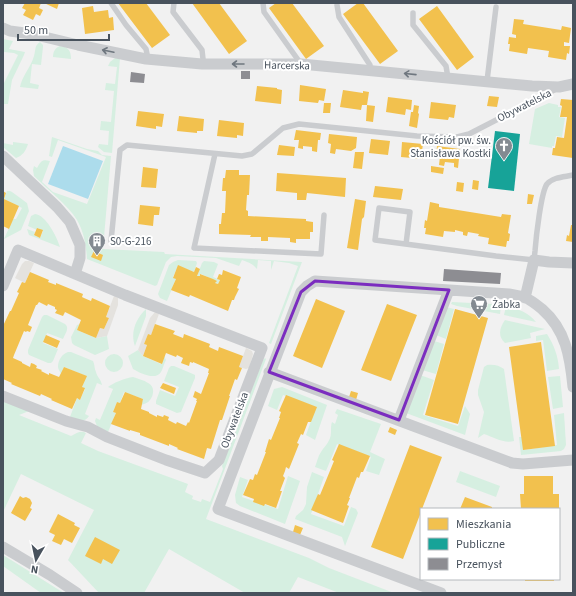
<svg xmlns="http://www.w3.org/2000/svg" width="576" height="596" font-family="'Source Sans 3',sans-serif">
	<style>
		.green { fill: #d6efe1 }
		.sand { fill: #e4e2de }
		.water { fill: #acdcec }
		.homes { fill: #f2c14e }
		.public { fill: #17a398 }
		.industry { fill: #8d8d92 }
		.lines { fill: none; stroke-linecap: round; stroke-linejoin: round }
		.lane { stroke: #cacccf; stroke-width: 5.5 }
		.street { stroke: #cacccf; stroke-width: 11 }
		.oneway { stroke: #6f777f }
		.marked { fill: none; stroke: #7b2cbf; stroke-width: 3; stroke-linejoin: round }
		.labels { text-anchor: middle; stroke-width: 4; stroke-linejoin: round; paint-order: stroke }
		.street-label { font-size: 11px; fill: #48525d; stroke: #fff }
		.poi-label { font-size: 11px; fill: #48525d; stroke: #fff; text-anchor: start }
	</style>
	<rect width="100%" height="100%" fill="#f1f1f1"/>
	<!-- green -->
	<path class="green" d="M3,39l10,2 -4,8 16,3 -1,3 -12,25 -4,24h-5v-19l15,-30 -4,-2 -10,-1h-1z
		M40,42l3,3v2l-2,18 -9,-1 -2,19 9,2 -1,4 -18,-2c2,-11 11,-20 14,-31 2,-6 0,-10 6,-14z
		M60,46c9,1 11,5 11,13l-18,-2c0,-5 2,-9 7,-11z
		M115,58h5l-8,95 -8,-1 -6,-5 1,-3 9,1 1,-14 -9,-1 1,-9 10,1 3,-31 -9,-1 1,-7 9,1 2,-17 -9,-1 2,-4z
		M549,103l9,2v2h3l-2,10 6,1 -3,19 -6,-1 -2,10h-2v2l-23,-4 6,-35z
		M52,137l35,12 11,2 4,4 9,1 -8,93 61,3 1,2 137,8 -31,82 -2,-1 29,-77 -9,-3 -15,-2 -3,9v-9l-13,-1 -1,9c-4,-5 -9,-7 -15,-9l-3,6 -23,-8 -39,-2 -6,1 -5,5 -9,23 -2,1 -68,-27c-1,-14 -3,-27 -10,-39 -9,-15 -30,-31 -43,-44l-1,-6 1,-4 3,2c4,-7 5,-9 13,-7l-8,21 11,10 34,12 19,-47 -48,-17 -6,17 -3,-1z
		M3,140v3l10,2v-3l15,2c-2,7 -6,12 -12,14l-13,-11z
		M7,191h3l2,1 15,11 2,8 -8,19 -17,9 9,-20h3l6,-11 -18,-9z
		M35,214c11,1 22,23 25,33l-31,-12 -2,-6 8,3 -1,3 6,3 3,-7 -5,-3 -1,2 -9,-4 3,-10z
		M178,260l18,1 1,2 -3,9 -16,-6 -5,11 3,2 -9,22 -7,-3 -2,-4 11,-29 4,-3z
		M204,261l10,1 4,2 -5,13 7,3 -2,4 -3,-1 1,-2 -15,-7 -1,2h-3l5,-13z
		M452,302l40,2 9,2 -1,8 -43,-8 -6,-2z
		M506,306c12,3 22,6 30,16l-32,-7z
		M446,307l8,2 -8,30 -10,-4z
		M146,309v7l-11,30c-5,-13 1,-28 11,-37z
		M44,315h3l18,9c5,4 0,10 -2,15l-16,-6 -4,10 15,6 -5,12 -2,2h-3l-19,-8 -1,-2v-3l14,-33z
		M505,320l40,9 -15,4 1,5 -26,5c-8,-7 -5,-16 0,-23z
		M80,324l-3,6 19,8 11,-2 2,13 -14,6 -21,-10 -2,-2 -1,-6 6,-12z
		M547,334c7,11 11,22 12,35l-12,2 -4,-31 -7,1v-5z
		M434,341l10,3 -8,30 -14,-4z
		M138,350l5,6 18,8 3,-8 2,4c-2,3 -3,9 -5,12 -6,9 -21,1 -28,-3l-5,-13z
		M68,352h3l22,9c2,4 1,7 3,11 1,5 5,7 6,13l-5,-2 -12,31 4,2c-5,8 -12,3 -19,1l7,-19 3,2 5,-11 -3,-2 4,-11 -22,-9 -3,7c-1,-3 -3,-5 -3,-7 0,-7 4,-13 10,-15z
		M105 363a9 9 0 1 1 18 0a9 9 0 1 1-18 0Z
		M265,358l1,1 -60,160 103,39 20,10 65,25h-55l-41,-16 -9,16h-44l-76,-44 -25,44h-45l-31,-33 26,-50 -73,-36 -18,38v-112l26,11 -10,4 52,21c6,-3 10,-6 15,-3l-5,10 17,8 90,33 -3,8 8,4 -1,3 9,3 1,-3 8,3 13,-33 -1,-3 41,-106z
		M487,365c6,-1 12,0 17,4l10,72c-10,3 -21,-4 -30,-7l-6,4 6,-26 -6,-17v-5l6,-23z
		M171,366h3l19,8 2,1v3l-14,34 -4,1 -21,-9v-3l4,-11 15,6 4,-9 -15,-6 5,-13z
		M420,375l14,5 -11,35 35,11 7,-20 5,8 -5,21 -59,-22z
		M560,376l3,31 -10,2 -5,-32z
		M133,377c5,2 11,3 15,6 7,3 6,12 2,17 -2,3 -6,4 -9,5l2,-6 -19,-7 -4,11 -3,-1 -4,10 3,1 -8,19 -11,-6 -2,-5 1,-3 4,2 13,-31 -5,-2c5,-4 17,-9 25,-10z
		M282,387l45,18 -12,35 -9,-5 10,-28 -33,-12 -6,15 -9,-4 6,-17z
		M337,409l44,15 -11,28 15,7 -6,16 -13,-4 5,-14 -34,-13 -11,27 -11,-4c2,-5 3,-11 6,-15 3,-5 7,-8 9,-14 2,-5 0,-11 2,-16l3,2 3,-9 -3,-2z
		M564,413l2,32 -2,4 -3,2 -40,4 -2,-18h3l2,13 33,-5 -3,-30z
		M460,471l40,15 -4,11 -40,-15z
		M312,472l12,5 -13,37 33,12 7,-19 5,2 2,4 -13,33 -3,-9 -47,-18 1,-3 7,-6 3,-6 1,-17z
		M288,476l12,5 -15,43 -45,-18 -4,-3 -1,-8 5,-18 8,3 -6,17 36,12z
		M3,555l61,38h-23l-38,-27z"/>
	<!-- sand -->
	<path class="sand" d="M25,261h4l5,2 -9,20 -10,-5 7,-14z
		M114,296l4,2v7l-11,31 -11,2 4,-10 4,1 5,-11 -3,-1z
		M155,312l4,2 -8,21 -3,-1 -4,10 3,1 -4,11 -5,-6 12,-32z
		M246,348l6,3 1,3 -1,4 -3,10 -3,1 -7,-2z"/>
	<!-- water -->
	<path class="water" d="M63,146l40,15 -15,38 -40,-15z"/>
	<!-- homes -->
	<path class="homes" d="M25,3h16l-2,5 4,2 -3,6 -4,-2 -3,6 -10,-5 3,-5 -4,-2z
		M44,3h15l-2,6z
		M118,3h28l24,32 -18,13z
		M192,3h27l28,38 -18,13z
		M276,3h16l32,43 -18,13 -37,-51z
		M358,3h5l35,48 -18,13 -37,-50z
		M93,6l1,6 14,-2 1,8 4,-1 1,13 -29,4 -3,-26z
		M437,6l37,51 -17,13 -38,-51z
		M514,19l10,1 -1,4 38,6 1,-4 9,2 -2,15 -5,-1v4h6l-1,8 -2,-1 -1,7 -18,-3 1,-6 -21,-3 -1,6 -18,-3 1,-7h-2l1,-7 7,1v-3l-4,-1z
		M300,85l26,4 -2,12 -5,-1 -1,3 -19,-2z
		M257,86l20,2v1l5,1 -1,14 -26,-3z
		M343,90l20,3v-2l6,1 -2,13h-5l-1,5 -21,-3z
		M489,96l10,1 -2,10 -10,-1z
		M388,97l24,3 -1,10 -5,-1 -1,6 -19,-3z
		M561,99l12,1v58l-21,-3 1,-7h2l2,-11 7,1 3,-21h-7l2,-11 -2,-1z
		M431,102l25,3 -2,13 -5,-1 -1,3 -19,-2z
		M324,103h7l-1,10h-7z
		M367,105l8,1 -2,16 -7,-1z
		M414,105l5,1 -1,7 1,1 -2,14 -8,-2 2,-14h2z
		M138,111l26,3 -2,13 -6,-1v3l-20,-3z
		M179,116l25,3 -1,12h-6v2l-20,-2z
		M219,120l25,3 -1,13 -6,-1v3l-20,-2z
		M296,130l25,3 -1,7h-2l-1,12 -5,-1v-4l-9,-1v3l-5,-1 1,-8h-5z
		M329,134l28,3 -1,11 -5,3 -15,-2 -1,5 -5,-1 1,-9 -3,-1z
		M371,139l19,2 -2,14 -19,-2z
		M402,142l21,2 -1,7h2l-1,8 -22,-2z
		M279,145l16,2 -1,9 -17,-1z
		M437,146l23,3 -2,19 -4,-1v-4l-9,-1 -1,4 -5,-1 1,-9h-4z
		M355,152h9l-2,17 -9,-1z
		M431,166l13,2 -1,6 -12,-2z
		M143,167l15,2 -2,19 -15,-1z
		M226,170h13v5h11l-1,20h-2l-1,15 2,1v5l58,3v2l7,1v10h-3v7h-14v4l-6,-1v-4l-22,-1v4h-7v-4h-11l1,-2 -32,-1v-10h2l1,-11h3l1,-22h-4l1,-13h2z
		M277,173l69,5 -1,19 -38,-4 -1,7h-9v-7l-21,-2z
		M473,180l6,1 -1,9 -6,-1z
		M457,182l7,1 -1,9 -7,-1z
		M375,186l28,3 -2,11 -28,-3z
		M3,191l3,2 -2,6 15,7 -10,23 -6,-3z
		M528,194l6,1 -2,9h-5z
		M355,199l11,2 -2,16 -2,2 -4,31 -11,-2z
		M430,202l9,2v3l62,10 1,-3 9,1 -3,18 2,1 -1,7h-2l-1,6 -18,-3 1,-6 -11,-2 1,-2 -11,-2 -1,4 -4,-1v-3l-8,-2v2l-11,-1 -1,6 -18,-3 1,-6h-2l1,-8 2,1z
		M140,205l20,2 -1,8h-5l-1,11 -15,-2z
		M571,225h2v17l-7,-1 1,-6 2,1z
		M37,228l6,2 -3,8 -6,-3z
		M94,251l9,4 -2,6 -10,-4z
		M178,265l16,7 2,-5 4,2 -3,7h3v-2l13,5 4,2 -2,2 3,1 2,-4 -3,-1 2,-5 3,1 1,-5 18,7 -4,11 2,1 -4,8 -1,3h-2l-4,11 -38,-16 -1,2 -18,-7 5,-11 -3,-1z
		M30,272l19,8 -1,2 8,3v-2l27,11 -1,3 2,1 7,3 1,-3 18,8 -4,11 3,1 -5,11 -4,-1 -4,10 -19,-8 4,-10 -16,-8 -2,4 -8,-3 2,-3 -2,-1v-2l-7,-3 -1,2 -8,-4 -2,3h-1l-8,20 4,2 -2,5 -3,-1 -1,1 -2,-1 -10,24 -1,3 9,4v1l8,4 1,-4 3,1 3,2 -1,2 6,2 -1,1 8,4v-2l10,4 5,-10 23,9 -5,11 3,1 -5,12 -3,-2 -5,11 -21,-9 1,-1 -11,-5 -1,2 -29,-12 1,-1 -9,-4v-53l7,-15h1l8,-18 -2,-1 5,-10 3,1z
		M316,299l29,12 -23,57 -29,-12z
		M387,304l30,11 -26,66 -30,-11z
		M455,309l33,9 -30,106 -33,-9z
		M155,324l20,7 -2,3 10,4 1,-4 26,10 -1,3 9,4 1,-4 24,9 -4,11 3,1 -5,12 -2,-1 -6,17h1l-8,24h-2l-9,29 -4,-1 -3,11 -27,-10 1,-1 -9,-4v2l-29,-11v-2l-10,-3v1l-19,-7 5,-11 -3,-1 4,-10 3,1 5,-11 18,7 -2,10 8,3v1l8,4v-2l6,2 1,-2 5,2 -1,3 8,4 1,-2 9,4 2,-4 1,1 8,-22h-1l1,-2 -4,-2 2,-6 6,3 8,-21h-1l1,-4 -16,-7v1l-3,-1 -1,4 -8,-3 2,-5 -6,-3 -1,2 -10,-4 -4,11 -19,-8 4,-11 -3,-1 4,-10 3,1z
		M46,335l14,6 -3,7 -14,-6z
		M541,342l14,104 -32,4 -14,-103z
		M163,383l13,5 -2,6 -14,-6z
		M351,391l7,2 -2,7 -7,-3z
		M286,395l31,12 -6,15h-3l-5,13 -2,-1 -4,9 2,1 -10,25 -3,-2 -1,4 -2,5 2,2 -5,13h2l-6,17 -11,-4 -1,2 -11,-4 1,-3 -11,-4 7,-16 3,1 2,-6 2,1 9,-23h-1l4,-13 2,1 9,-22h-1l2,-6 -2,-1z
		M390,427l7,3 -2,5 -7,-3z
		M339,444l31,12 -7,16h-2l-2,6 -2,-1 -8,21h1l-3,7 2,1 -6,17 -32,-13 7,-16 2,1 14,-34 -2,-1z
		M410,445l32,12 -20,52h-1v3l-18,47 -32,-12z
		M524,476h29v18h6v15h-38l-1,-15h4z
		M20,496l3,2 3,-1 4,2 2,4 -2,5 2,1 -7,12 -14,-8z
		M465,497l27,10v2h-32z
		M58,514l17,9 -1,2 6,3 -8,15 -8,-4 -3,6 -9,-4 3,-6 -6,-3z
		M295,525l8,3 -3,7 -7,-3z
		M95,537l25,13 -8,14 -9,-5 -2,5 -16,-8z
		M525,579h29v2h-29z"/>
	<!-- public -->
	<path class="public" d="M495,131l25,3 -6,57 -26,-3z"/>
	<!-- industry -->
	<path class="industry" d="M241,71h9v8h-9z
		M131,72l14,2 -1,9 -14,-1z
		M444,269l57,4 -1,11 -57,-3z"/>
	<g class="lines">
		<!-- lane -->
		<path class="lane" d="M111,3l15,22 20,24 1,5 -1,5
			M174,3l-1,9 29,38 1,9 -1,5
			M263,3l1,9 37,52
			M337,5l2,12 31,48v5
			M413,13v12l33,41 2,12
			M487,81l9,-74
			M215,154l-21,94 127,6 3,-39
			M111,241l9,-91 7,-5 115,11 10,-2 31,-26 16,-4 118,12 40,1 12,-3 87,-45
			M406,244l4,-32 -31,-4 -4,32 121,16 38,4 1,-9c1,-13 6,-59 12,-67 6,-7 17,-7 26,-9"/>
		<!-- street -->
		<path class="street" d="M3,28l7,3 22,3 46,11 68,14 56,5h99l231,22 27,1 14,-3
			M3,156l54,51 13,15 10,23v13l-5,16
			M3,286l15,-36 107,45 137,53 -43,112 -14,13 -39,-13 -59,-23 -19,-10 -22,-6 -63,-25
			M525,298l9,-38 15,2 24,1
			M269,372l243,91 11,1 50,-4
			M399,420l50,-130
			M3,547l47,28 27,18
			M441,593l-223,-84 83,-217 6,-6 8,-5 194,13c5,1 10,2 15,3 7,3 13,8 18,12 24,21 28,48 31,78"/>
	</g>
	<!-- one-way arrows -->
	<defs><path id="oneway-shaft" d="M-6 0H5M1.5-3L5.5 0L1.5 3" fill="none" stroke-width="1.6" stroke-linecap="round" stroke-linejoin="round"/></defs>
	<g class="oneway">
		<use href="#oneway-shaft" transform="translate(108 51) rotate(-168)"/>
		<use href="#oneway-shaft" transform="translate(238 64) rotate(180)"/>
		<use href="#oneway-shaft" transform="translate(410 74) rotate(-174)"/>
	</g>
	<!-- marked area -->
	<path class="marked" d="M315,281l134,9 -50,130 -130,-48 32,-80z"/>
	<!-- icons -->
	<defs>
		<symbol id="church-pin" viewBox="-11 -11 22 30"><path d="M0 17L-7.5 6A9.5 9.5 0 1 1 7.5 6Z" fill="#838a91" stroke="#fff"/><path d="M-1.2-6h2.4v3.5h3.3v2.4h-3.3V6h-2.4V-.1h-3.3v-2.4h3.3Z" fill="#fff"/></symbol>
		<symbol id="building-pin" viewBox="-11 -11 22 30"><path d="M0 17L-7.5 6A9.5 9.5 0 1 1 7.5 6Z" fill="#838a91" stroke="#fff"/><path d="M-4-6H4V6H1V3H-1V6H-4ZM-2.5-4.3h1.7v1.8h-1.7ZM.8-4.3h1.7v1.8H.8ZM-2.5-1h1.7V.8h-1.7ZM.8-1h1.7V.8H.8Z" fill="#fff"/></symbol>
		<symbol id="supermarket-pin" viewBox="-11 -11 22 30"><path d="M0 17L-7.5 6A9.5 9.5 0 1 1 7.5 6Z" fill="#838a91" stroke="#fff"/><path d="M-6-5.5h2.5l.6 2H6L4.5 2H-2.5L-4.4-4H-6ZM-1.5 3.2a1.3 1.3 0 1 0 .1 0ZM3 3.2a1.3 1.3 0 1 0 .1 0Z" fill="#fff"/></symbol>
	</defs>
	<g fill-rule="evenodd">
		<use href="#church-pin" x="494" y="136" width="20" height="27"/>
		<use href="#building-pin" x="87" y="231" width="20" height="27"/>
		<use href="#supermarket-pin" x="469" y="294" width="20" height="27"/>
	</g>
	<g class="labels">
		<!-- street labels -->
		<g class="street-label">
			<text transform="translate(287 65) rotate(1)" y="4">Harcerska</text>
			<text transform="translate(524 105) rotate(-27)" y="4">Obywatelska</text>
			<text transform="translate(234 420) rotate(-69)" y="4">Obywatelska</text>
		</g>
		<!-- poi labels -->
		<g class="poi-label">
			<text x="491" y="144" text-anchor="end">Kościół pw. św.<tspan x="491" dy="13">Stanisława Kostki</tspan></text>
			<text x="110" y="245">S0-G-216</text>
			<text x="492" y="308">Żabka</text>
		</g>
	</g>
	<!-- border -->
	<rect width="576" height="596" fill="none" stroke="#48525d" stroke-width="8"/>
	<!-- legend -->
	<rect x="420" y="508" width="140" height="72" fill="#ffffff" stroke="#b6babe"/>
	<rect x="428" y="518" width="20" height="12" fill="#f2c14e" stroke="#b6babe"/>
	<text x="456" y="528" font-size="12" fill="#48525d">Mieszkania</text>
	<rect x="428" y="538" width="20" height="12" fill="#17a398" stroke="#b6babe"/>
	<text x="456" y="548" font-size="12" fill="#48525d">Publiczne</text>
	<rect x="428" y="558" width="20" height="12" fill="#8d8d92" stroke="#b6babe"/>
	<text x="456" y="568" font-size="12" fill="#48525d">Przemysł</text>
	<!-- north arrow -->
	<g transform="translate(36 560) rotate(189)" stroke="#ffffff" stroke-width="3" paint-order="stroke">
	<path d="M0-3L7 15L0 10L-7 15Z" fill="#48525d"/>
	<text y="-6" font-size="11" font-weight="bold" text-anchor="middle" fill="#48525d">N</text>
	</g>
	<!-- scale -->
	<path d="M18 34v6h91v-6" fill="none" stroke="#48525d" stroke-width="2"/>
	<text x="24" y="34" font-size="12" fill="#48525d" stroke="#ffffff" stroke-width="3" paint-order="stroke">50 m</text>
</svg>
